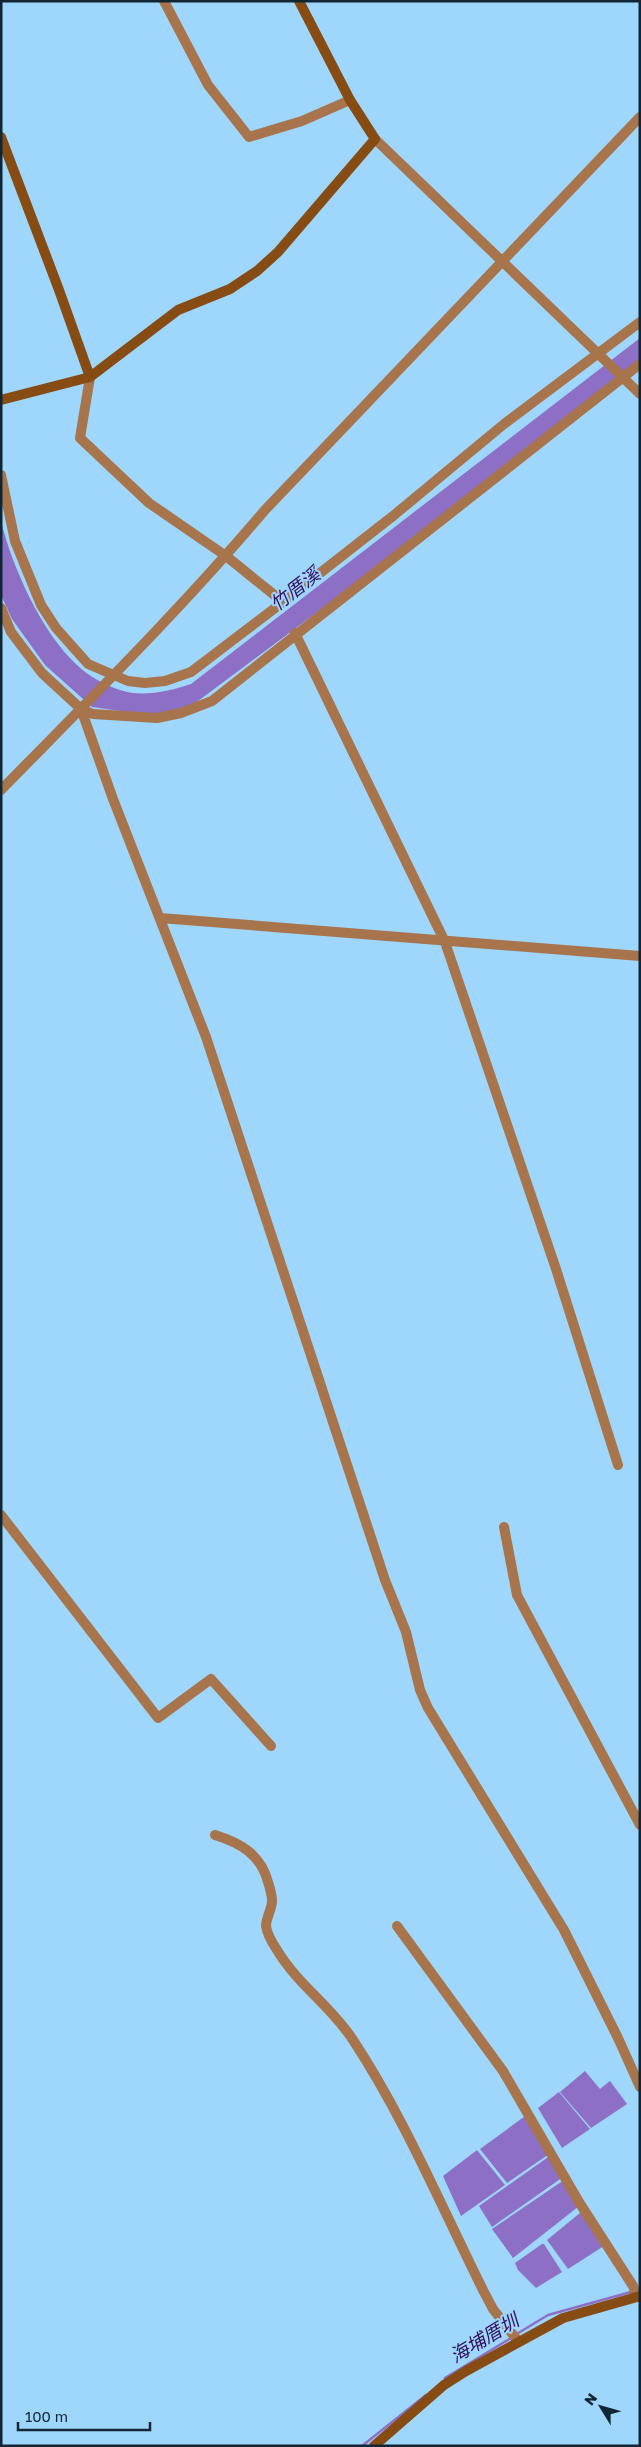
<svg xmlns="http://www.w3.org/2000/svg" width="641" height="2447" font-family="'Golos Text','Noto Sans TC',sans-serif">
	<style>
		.water { fill: #8d6fc5 }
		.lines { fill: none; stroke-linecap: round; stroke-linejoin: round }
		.stream { stroke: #8d6fc5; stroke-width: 2.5 }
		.street { stroke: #a7744c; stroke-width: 10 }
		.secondary { stroke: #864c14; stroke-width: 10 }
		.labels { text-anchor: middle; stroke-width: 4; stroke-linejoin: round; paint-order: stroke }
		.water-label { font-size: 19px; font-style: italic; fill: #330f5d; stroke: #9fd7fc }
	</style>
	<rect width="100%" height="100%" fill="#9fd7fc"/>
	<!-- water -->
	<path class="water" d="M640,338v25l-230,180 -216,161 -39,12 -63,-9 -47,-42 -33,-46 -11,-24v-74c11,46 41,112 76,144 11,11 28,20 43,25 22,8 50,1 71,-6z
		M585,2071l15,18 10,-8 17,23 -36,24 -31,-36z
		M559,2092l31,37 -28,19 -24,-40z
		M528,2114l24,38 -45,31 -27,-34z
		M477,2150l28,35 -44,31 -18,-40z
		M551,2155l15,20 -74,52 -13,-21z
		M567,2178l16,25 -70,55 -21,-29z
		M586,2208l21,36 -39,25 -21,-29z
		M542,2244h2l18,28 -26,16 -18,-18 -3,-7z"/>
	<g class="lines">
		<!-- stream -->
		<path class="stream" d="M515,2335l33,-20 83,-23
			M445,2378l66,-40
			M362,2446l64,-51"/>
		<!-- street -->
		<path class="street" d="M164,1l44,84 41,52 53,-16 48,-21
			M375,139l265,255
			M90,377l-10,61 69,65 77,53 57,46
			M1,475l14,66 26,64 15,23 32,36 40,17 17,2 20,-2 26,-9 92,-70 110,-86 111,-92 136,-102
			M1,608l10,24 31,41 39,36 12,5 64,4 24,-5 31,-12 428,-337
			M295,633l150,309 111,327 62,196
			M81,709l32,90 93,238 179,543 21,52 14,58 8,18 136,222 54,108 22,49
			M1,790c90,-92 181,-182 264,-280l375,-393
			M160,918l480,38
			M1,1515l157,203 53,-39 60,67
			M504,1527l13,68 123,230
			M215,1835c26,8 46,20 53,47 2,6 4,13 4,19 0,8 -6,17 -6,25 1,8 7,18 11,24 21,35 54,56 76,90 51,77 89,168 131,252l9,17 25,32
			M397,1926l106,145 76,131 54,84 4,11"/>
		<!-- secondary -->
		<path class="secondary" d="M1,137l58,153 31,87
			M1,400l89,-23 88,-67 52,-21 27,-18 21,-19 97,-113 -25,-39 -51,-99
			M374,2446l70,-61 22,-14 97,-53 77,-22"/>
	</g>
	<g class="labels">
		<!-- water labels -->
		<g class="water-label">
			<text transform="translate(295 589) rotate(-38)" y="7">竹厝溪</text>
			<text transform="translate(484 2338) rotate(-31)" y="7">海埔厝圳</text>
		</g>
	</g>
	<!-- border -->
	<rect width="641" height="2447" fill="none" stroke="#102634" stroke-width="5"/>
	<!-- north arrow -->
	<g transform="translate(601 2407) rotate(307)" stroke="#9fd7fc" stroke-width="4" paint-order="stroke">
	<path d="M0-4L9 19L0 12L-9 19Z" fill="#102634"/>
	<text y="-8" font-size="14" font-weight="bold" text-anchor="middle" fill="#102634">N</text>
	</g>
	<!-- scale -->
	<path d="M18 2422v8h132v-8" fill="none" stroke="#102634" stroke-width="2.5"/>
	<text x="25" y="2422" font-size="15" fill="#102634" stroke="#9fd7fc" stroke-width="4" paint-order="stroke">100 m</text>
</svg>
